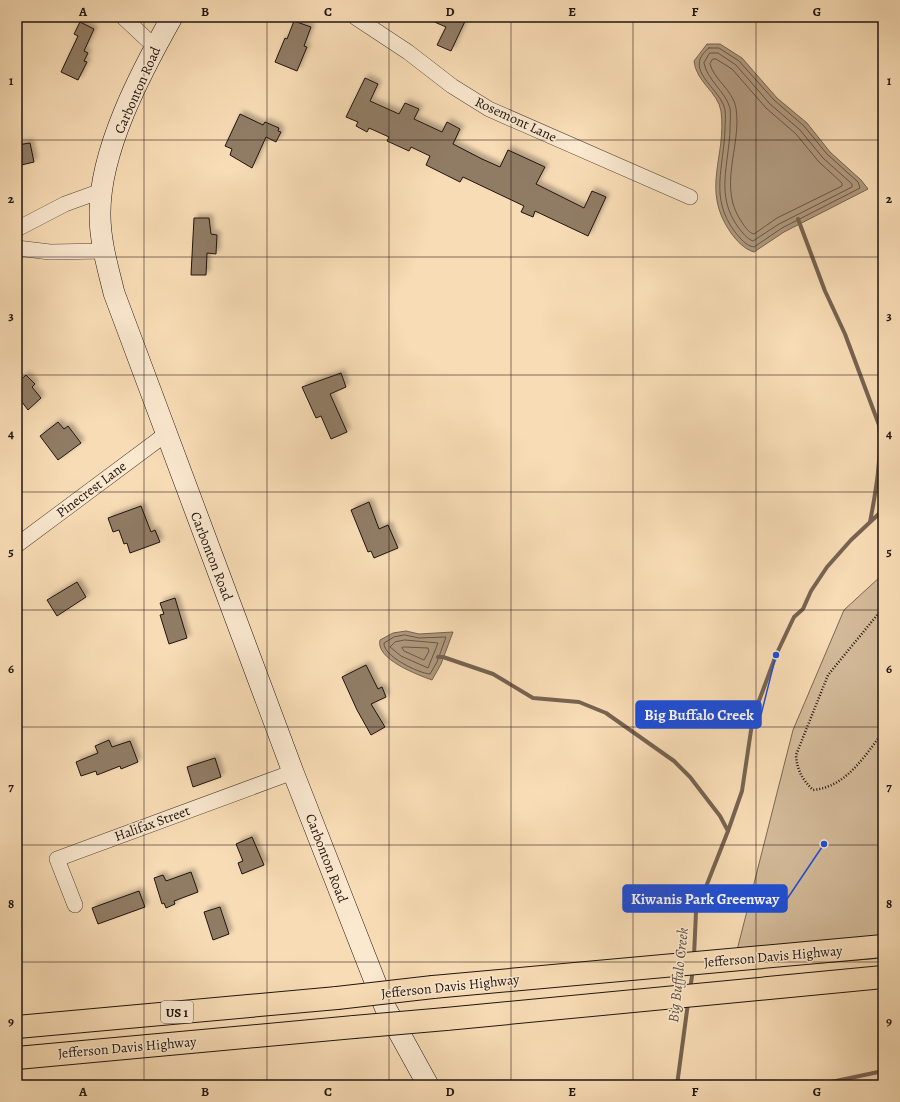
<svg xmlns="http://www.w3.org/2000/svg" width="900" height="1102" font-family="Alegreya,serif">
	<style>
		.green { fill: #d3ba99; stroke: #7a6754 }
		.water { fill: #af987d; stroke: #766351 }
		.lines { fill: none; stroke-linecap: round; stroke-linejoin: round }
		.shore { stroke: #685646; stroke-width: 1 }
		.stream { stroke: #766351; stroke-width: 4 }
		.building { fill: #907c65; stroke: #20140f; filter: url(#shadow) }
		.street-casing { stroke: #564638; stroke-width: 16 }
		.secondary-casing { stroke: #20140f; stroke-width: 22 }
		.highway-casing { stroke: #20140f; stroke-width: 24 }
		.path { stroke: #20140f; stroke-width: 2.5; stroke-dasharray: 1 2; stroke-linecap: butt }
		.street { stroke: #fae8cf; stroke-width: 15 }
		.secondary { stroke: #fae8cf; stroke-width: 21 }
		.highway { stroke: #f8dcb5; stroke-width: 22 }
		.highway-bridge-casing { stroke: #20140f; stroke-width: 24; stroke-linecap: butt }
		.highway-bridge { stroke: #f8dcb5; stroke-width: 22 }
		.grid { fill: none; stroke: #20140f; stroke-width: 1; stroke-opacity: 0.55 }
		.labels { text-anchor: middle; stroke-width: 3; stroke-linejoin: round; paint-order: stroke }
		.shield { fill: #fae8cf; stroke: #615449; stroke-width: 1 }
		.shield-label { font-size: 13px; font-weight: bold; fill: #20140f }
		.street-label { font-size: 14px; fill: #20140f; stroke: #fae8cf }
		.water-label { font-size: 15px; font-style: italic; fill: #604f40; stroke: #fae8cf }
		.leader { fill: none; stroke: #1d4ed8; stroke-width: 1.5 }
		.callout-dot { fill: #1d4ed8; stroke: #fae8cf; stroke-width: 1.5 }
		.callout { fill: #1d4ed8; stroke: #1d4ed8; stroke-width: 1.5 }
		.callout-label { font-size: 15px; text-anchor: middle; font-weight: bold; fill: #fff }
		.neatline { fill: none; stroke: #20140f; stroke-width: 1.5 }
		.grid-label { font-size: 13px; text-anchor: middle; font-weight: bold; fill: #20140f }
	</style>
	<defs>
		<filter id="shadow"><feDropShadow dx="3.5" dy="-3.5" stdDeviation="2" flood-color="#0004"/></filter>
	</defs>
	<rect width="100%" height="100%" fill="#f8dcb5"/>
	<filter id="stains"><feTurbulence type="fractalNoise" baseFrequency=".005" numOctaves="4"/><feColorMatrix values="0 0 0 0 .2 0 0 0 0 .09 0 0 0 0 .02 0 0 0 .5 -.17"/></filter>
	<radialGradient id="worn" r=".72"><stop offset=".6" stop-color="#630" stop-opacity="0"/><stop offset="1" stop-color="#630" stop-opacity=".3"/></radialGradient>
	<!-- green -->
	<path class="green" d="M883,571v387l-151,12 61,-240 51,-120 37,-34z"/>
	<!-- water -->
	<path class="water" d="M707,44h13l22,14 35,40 30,25 23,29 31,28 7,9 -84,43 -30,20c-10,-3 -17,-11 -23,-19 -31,-44 -4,-76 -10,-122 -3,-19 -25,-29 -27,-50z
		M406,631l13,3 34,-2 -12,32 -9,16c-14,-5 -57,-21 -52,-40l13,-7z"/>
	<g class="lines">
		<!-- shore -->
		<path class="shore" d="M709,48h10l20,13 35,39 30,26 23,28 31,28 2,6 -78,40 -28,19c-8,-1 -14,-9 -19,-15 -26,-34 -11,-65 -10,-103 0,-6 1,-13 0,-19 -4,-22 -44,-40 -16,-62z
			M710,53h8l18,12 34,39 30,26 23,28 29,26v3l-73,37 -26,17c-6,-2 -11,-9 -15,-14 -23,-32 -9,-62 -8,-98 0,-7 1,-15 0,-21 -5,-17 -23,-28 -26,-45z
			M713,59h3l16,10 34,39 30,26 23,28 23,21v3l-65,32 -23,16c-5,-1 -8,-6 -11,-10 -27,-37 -1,-76 -7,-116 -3,-18 -22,-28 -26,-44z
			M405,635l14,3 27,-1 -9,25 -7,12c-12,-1 -47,-18 -46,-31l10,-6z
			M405,640l33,3 -10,25 -27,-12 -11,-9 5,-5z
			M404,647l24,1 1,3 -5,9 -20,-9 -2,-3z"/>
		<!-- stream -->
		<path class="stream" d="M798,219l27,72 20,43 34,91c3,31 -3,66 -9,97
			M438,657h5l50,17 40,24 46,4 27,11 68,48 16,16 30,39 8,15
			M694,956l2,-44 32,-81 14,-40 11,-74 23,-62 18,-38 9,-8 8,-18 16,-24 24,-27 32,-30
			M690,990l3,-21
			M677,1085l11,-82
			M817,1085l66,-14"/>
	</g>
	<!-- building -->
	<path class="building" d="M423,17h44l-16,34 -14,-6 9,-18z
		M294,21l17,6 -7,19 3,1 -10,24 -22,-9 10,-24 2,1z
		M80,22l14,7 -10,22 4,2 -4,8 3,1 -9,18 -17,-8 17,-36 -4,-2z
		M365,78l13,6 -8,17 29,13 6,-11 14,6 -5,10 28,13 5,-10 13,7 -7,15 29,15 18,8 8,-17 37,17 -9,17 48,24 8,-17 14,6 -18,39 -53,-25 -2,6 -12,-5 3,-6 -61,-29 -3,5 -34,-17 4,-9 -19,-9 -2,4 -22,-10 2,-4 -20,-9 -2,4 -11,-6 2,-4 -12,-5z
		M240,114l23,11 2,-3 14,6 -1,3 3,1 -5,10 -10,-5 -14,31 -22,-13 2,-6 -7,-3z
		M30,143l4,19 -17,4v-21z
		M194,218h15l2,16 6,1 -1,19 -9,-1 -1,22h-15z
		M341,373l5,14 -16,7 17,38 -16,7 -10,-23 -5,2 -14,-31z
		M26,375l9,9 -3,3 9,11 -13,12 -6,-8 -5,5v-24z
		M58,422l6,7 4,-3 13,17 -23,17 -18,-24z
		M369,502l10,27 9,-4 10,23 -24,10 -3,-7 -3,1 -17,-42z
		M141,506l10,26 4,-2 5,12 -30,11 -3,-10 -3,1 -5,-14 -6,2 -5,-14z
		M77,582l9,15 -29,19 -10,-16z
		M175,598l12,40 -18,6 -9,-29 4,-1 -4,-11z
		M366,665l12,24 4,-2 4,10 -15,7 14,23 -14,8 -14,-25 -15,-33z
		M109,740l3,7 18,-6 8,21 -17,7 -1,-3 -23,9 -1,-4 -15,5 -5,-14 22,-9 -3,-7z
		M215,758l6,19 -28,10 -6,-20z
		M252,837l12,28 -22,9 -4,-11 5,-2 -7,-17z
		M191,872l7,20 -24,9 1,3 -9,4 -2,-5 -2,1 -8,-26 9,-3 3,6z
		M139,891l6,16 -47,17 -6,-16z
		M220,907l9,27 -16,6 -9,-28z"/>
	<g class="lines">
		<defs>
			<path id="street" d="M123,17l32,30
				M355,17l53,35 44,34 37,23 201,88
				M17,229l48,-25 36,-13
				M17,248l33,4 54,-1
				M17,545l149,-111
				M75,905l-18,-46 236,-87"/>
			<path id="secondary" d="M172,17c-31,55 -73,134 -72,198 0,27 8,53 14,78l179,479 92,235 43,78"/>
			<path id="highway" d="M433,987l450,-41
				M446,1019l437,-42
				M17,1027l320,-29
				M17,1058l337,-31"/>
		</defs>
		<!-- street casing -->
		<use href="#street" class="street-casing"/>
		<!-- secondary casing -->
		<use href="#secondary" class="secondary-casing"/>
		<!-- highway casing -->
		<use href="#highway" class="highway-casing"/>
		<!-- path -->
		<path class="path" d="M883,608l-55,67 -32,80c1,15 6,24 17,35 33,-3 51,-33 70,-58"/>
		<!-- street -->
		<use href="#street" class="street"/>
		<!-- secondary -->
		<use href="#secondary" class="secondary"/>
		<!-- highway -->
		<use href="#highway" class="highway"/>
		<defs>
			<path id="highway-bridge" d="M337,998l96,-11
				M354,1027l92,-8"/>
		</defs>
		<!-- highway-bridge casing -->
		<use href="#highway-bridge" class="highway-bridge-casing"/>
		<!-- highway-bridge -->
		<use href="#highway-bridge" class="highway-bridge"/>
	</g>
	<!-- grid -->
	<path class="grid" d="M144,17v1068M267,17v1068M389,17v1068M511,17v1068M633,17v1068M756,17v1068M17,140h866M17,257h866M17,375h866M17,492h866M17,610h866M17,727h866M17,845h866M17,962h866"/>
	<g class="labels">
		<!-- shield labels -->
		<rect class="shield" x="161" y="1001" width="32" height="22" rx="3"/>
		<g class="shield-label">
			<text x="177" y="1017">US 1</text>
		</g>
		<!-- street labels -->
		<g class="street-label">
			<text transform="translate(137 90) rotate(-66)" y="5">Carbonton Road</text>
			<text transform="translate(516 119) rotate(25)" y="5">Rosemont Lane</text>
			<text transform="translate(91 489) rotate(-37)" y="5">Pinecrest Lane</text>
			<text transform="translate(212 556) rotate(69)" y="5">Carbonton Road</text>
			<text transform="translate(152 823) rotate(-20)" y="5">Halifax Street</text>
			<text transform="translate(327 858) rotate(69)" y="5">Carbonton Road</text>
			<text transform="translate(773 956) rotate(-5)" y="5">Jefferson Davis Highway</text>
			<text transform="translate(450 986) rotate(-6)" y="5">Jefferson Davis Highway</text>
			<text transform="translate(127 1047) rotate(-5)" y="5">Jefferson Davis Highway</text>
		</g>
		<!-- water labels -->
		<g class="water-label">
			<text transform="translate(678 975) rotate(-84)" y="5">Big Buffalo Creek</text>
		</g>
	</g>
	<!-- callouts -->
	<path class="leader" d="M776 655L761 715M824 844L787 899"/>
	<g class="callout-dot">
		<circle cx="776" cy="655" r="4"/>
		<circle cx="824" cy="844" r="4"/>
	</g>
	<g class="callout">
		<rect x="636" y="701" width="125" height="27" rx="4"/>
		<rect x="623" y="885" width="164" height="27" rx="4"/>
	</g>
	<g class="callout-label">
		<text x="699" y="720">Big Buffalo Creek</text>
		<text x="705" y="904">Kiwanis Park Greenway</text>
	</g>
	<!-- margin -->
	<rect width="900" height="1102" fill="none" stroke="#f8dcb5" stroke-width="44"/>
	<rect x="22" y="22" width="856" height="1058" class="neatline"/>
	<g class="grid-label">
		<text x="83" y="16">A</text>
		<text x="205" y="16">B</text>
		<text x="328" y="16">C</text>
		<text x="450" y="16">D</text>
		<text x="572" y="16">E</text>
		<text x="695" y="16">F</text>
		<text x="817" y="16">G</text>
		<text x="11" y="85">1</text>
		<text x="889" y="85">1</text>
		<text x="11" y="203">2</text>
		<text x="889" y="203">2</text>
		<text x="11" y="320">3</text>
		<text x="889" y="320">3</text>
		<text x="11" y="438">4</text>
		<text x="889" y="438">4</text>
		<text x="11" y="556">5</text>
		<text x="889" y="556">5</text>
		<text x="11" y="673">6</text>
		<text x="889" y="673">6</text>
		<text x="11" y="791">7</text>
		<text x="889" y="791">7</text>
		<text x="11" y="908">8</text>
		<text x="889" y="908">8</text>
		<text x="11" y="1026">9</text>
		<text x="889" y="1026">9</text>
		<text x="83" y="1096">A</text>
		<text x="205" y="1096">B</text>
		<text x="328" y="1096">C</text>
		<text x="450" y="1096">D</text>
		<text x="572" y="1096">E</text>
		<text x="695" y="1096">F</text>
		<text x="817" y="1096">G</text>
	</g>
	<rect width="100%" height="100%" filter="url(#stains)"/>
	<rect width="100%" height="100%" fill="url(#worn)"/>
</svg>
